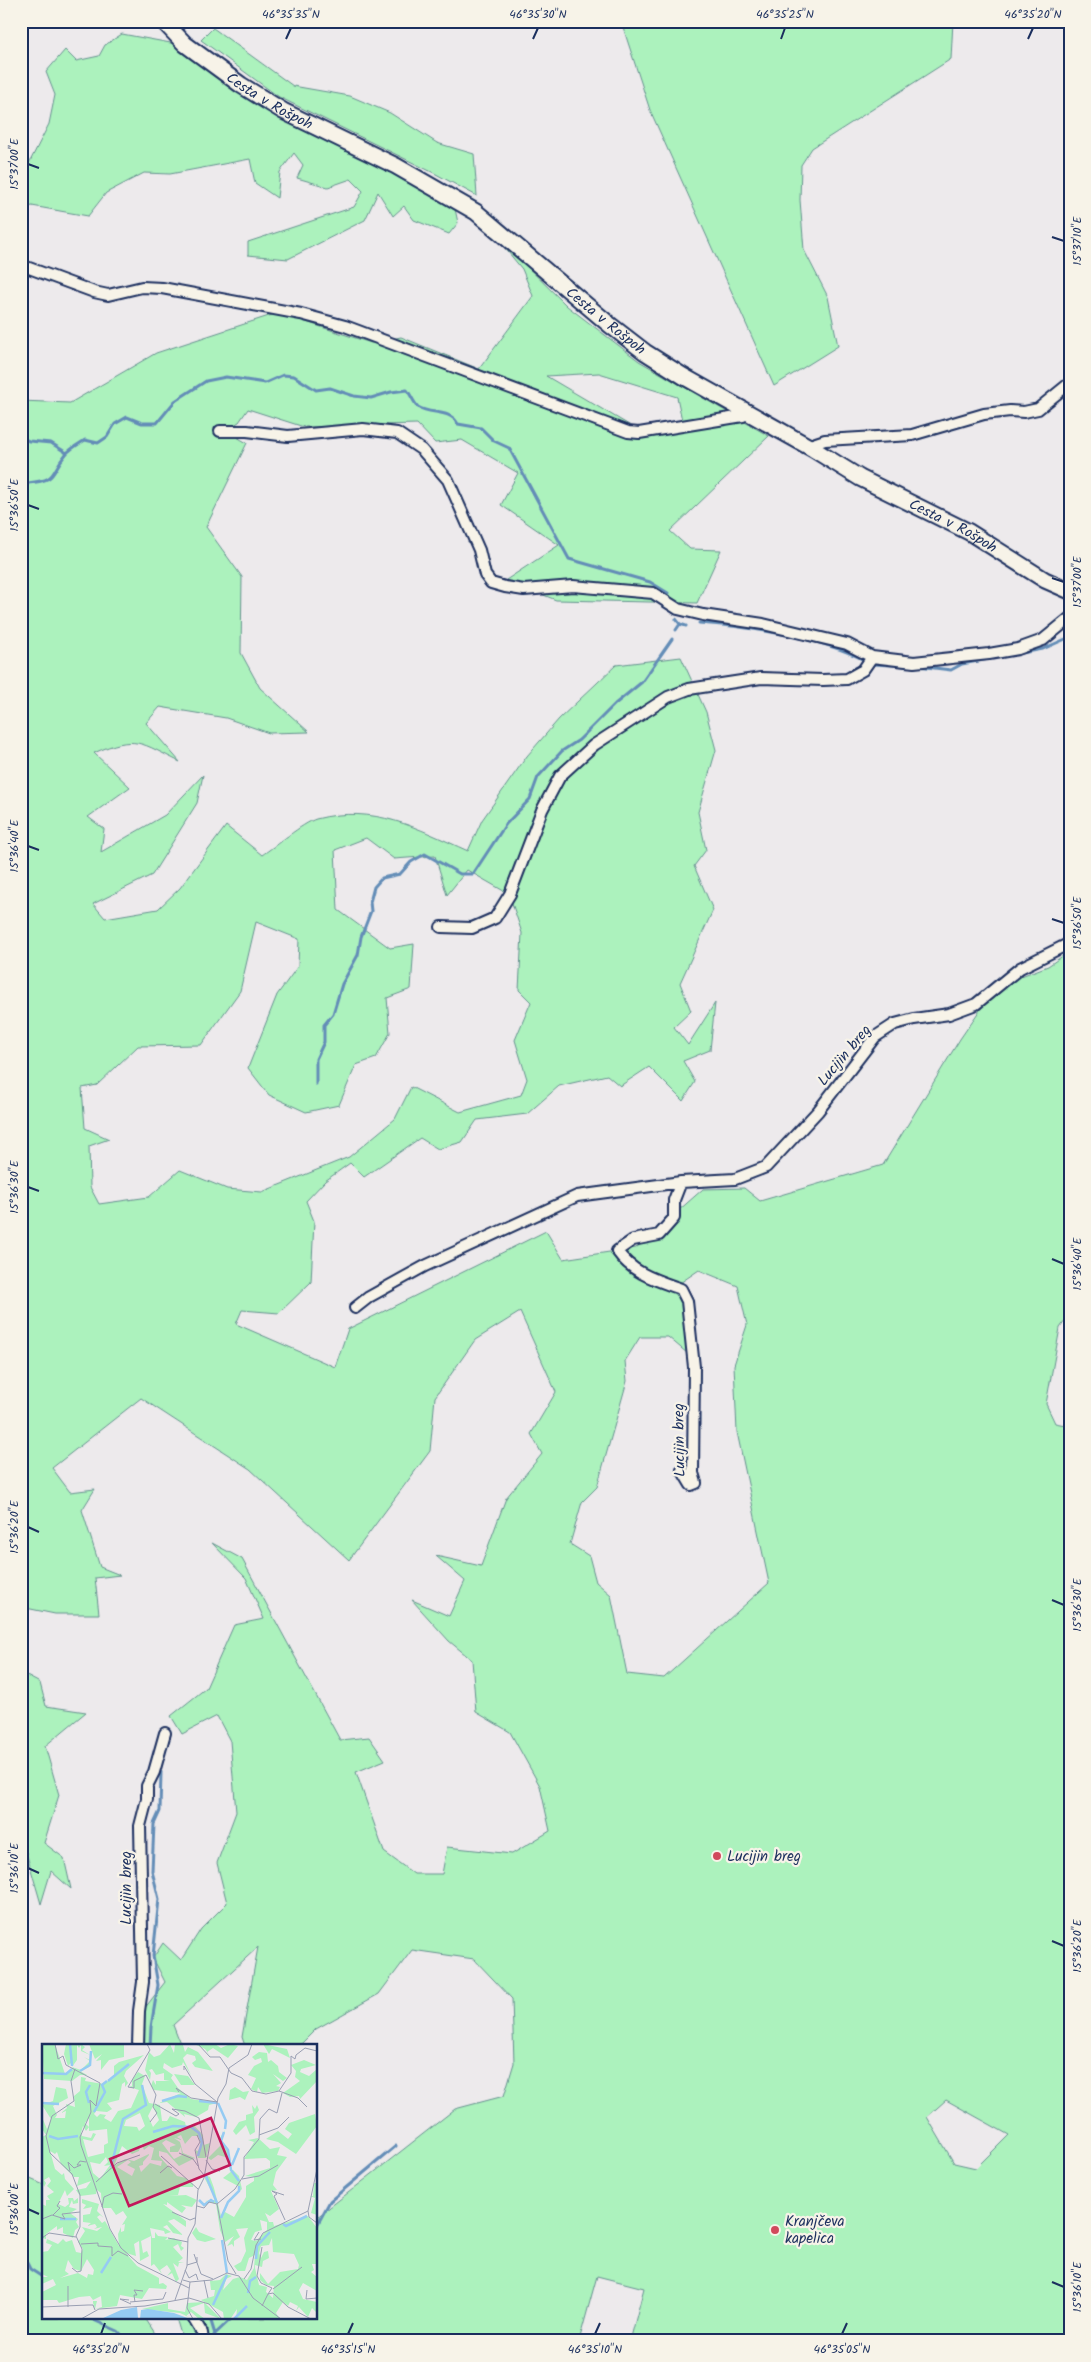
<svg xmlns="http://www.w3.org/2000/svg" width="1091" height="2362" font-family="Kalam,sans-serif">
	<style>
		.green { fill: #acf2bd; stroke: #64908e; fill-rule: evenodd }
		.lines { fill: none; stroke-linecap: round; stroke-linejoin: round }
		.stream { stroke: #648db7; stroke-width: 3 }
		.street-casing { stroke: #1b2f5e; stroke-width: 14 }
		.secondary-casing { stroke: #1b2f5e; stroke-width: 19 }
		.street { stroke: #f7f3e8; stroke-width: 10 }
		.secondary { stroke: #f7f3e8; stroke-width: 15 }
		.ticks { fill: none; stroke: #1b2f5e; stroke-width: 2 }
		.poi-dot { fill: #d1495b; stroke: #f7f3e8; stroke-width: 2 }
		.labels { text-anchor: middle; stroke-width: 4.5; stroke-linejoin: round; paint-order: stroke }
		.street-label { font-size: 15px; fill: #1b2f5e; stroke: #f7f3e8 }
		.poi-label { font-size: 15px; fill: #1b2f5e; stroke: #f7f3e8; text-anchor: start }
		.inset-river { fill: none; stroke: #95cbf3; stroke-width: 2.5 }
		.inset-road { fill: none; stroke: #999fb3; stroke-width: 1 }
		.view { fill: #c2185b; fill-opacity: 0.15; stroke: #c2185b; stroke-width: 2.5 }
		.inset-edge { fill: none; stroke: #1b2f5e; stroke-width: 2.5 }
		.neatline { fill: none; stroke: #1b2f5e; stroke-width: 2 }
		.ticks-label { font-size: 12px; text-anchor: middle; fill: #1b2f5e }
	</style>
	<rect width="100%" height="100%" fill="#edeaec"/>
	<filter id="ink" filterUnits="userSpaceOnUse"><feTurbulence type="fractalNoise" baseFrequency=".02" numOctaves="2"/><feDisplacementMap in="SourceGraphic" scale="10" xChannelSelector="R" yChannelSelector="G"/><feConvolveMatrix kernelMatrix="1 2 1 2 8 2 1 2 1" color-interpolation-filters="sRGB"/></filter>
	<g filter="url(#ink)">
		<!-- green -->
		<path class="green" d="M621,21h332l-2,38 -139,89 -11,17 -1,35 4,50 24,47 10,49 -64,40 -124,-276z
			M213,28l80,58 57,10 40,17 47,30 37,11 3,42 -41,-22 -157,-77 -78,-57z
			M122,34l54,10 278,160 4,19 -9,11 -35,-14 -10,-14 -11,10 -15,-24 -13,28 -77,39 -40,-4v-13l106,-35 9,-16 -12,-12 -23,8 -31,-9 6,-13 -9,-12 -14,19 -3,26 -22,-15 -5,-24 -80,15 -26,-1 -38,20 -18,23 -56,-10 -11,4v-31l28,-55 6,-29 -9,-23 19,-22 11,11 23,-5 6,-11z
			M490,230l77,76 72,55 130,75 -99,95 20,18 31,1 -24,53 -141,-3 -50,-20 53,-35 -58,-40 17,-32 -56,-33 -27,3 -18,-19 -113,3 -56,-18 -9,13 -14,8 22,13 -41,84 36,50 -1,76 19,35 49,44 -40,1 -43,-15 -66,-11 -14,16 34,39c-39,-19 -44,-28 -86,-9l36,34 -42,30 16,12 -3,23 64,-37 38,-40 -6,28 -45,72 -59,29 12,14 53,-9 22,-21 46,-62 36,29c12,-8 41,-32 54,-36 58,-15 101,9 152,32l14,-31 45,-64 32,-37 57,-54 65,-8 25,55 10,38 -18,62 8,38 -12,16 19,44 -33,73 11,28 -17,16 14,18 27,-42 -5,47 -27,11 12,21 -12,19 -34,-34 -29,19 -13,-11 -48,11 -32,28 -50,6 -15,22 -24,7 -18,-11 -56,39 -14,-14 -25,18 -19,20 8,20 -3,61 -32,31 -37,-3 -6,14 99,43 13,-38 198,-98 17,28 73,-11 67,-59 41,-1 16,13 123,-36 77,-126 37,-54 51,-19 22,-15v363l-10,14 -14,76 9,19 15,3v915h-440l14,-53 -47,-12 -18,65h-396l-7,-23h140v-100l139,-109 49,-13 10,-33 -2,-64 -38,-40 -62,-9 -33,44 -63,35 -17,17h-54l-3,-9 16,-90 -85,78 8,21h-44l4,-33 24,-31 -12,-24 10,-15 18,17 20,-31 26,-26 -10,-40 19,-51 -6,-71 -13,-25 -35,18 -11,-18 35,-28 28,-63 30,-6 -18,-41 -34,-35 30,16 98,181 29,-3 16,23 -29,12 28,80 30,22h28l5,-27 65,7 38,-23 -10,-45 -30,-54 -34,-20 -4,-52 -23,-19 -37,-41 37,16 16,-35 -29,-25 45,10 25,-68 36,-44 -11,-20 25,-42 -36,-80 -45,28 -40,57 -5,54 -81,109 -99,-91 -109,-71 -89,70 18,24 25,-3 -13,21 18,57 20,8 -25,3 4,36h-44l-34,-7v-1206l49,2 86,-50 122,-40 93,30 30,-6 78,32 54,-73 -11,-27zM599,373l78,24 6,28 -37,10 -100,-59zM366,838l28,21 41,-3 12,39 20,-25 42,24 13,39 -3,57 12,12 -16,38 12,39 -6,16 -61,17 -49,-25 -16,32 -46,38 -87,35 -35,-3 -47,-19 -31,27 -50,7 -9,-17 -1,-41 20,-7 -24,-11 -3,-40 15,-3 41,-39 63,-1 39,-54 16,-69 43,17 -1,27 -21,29 -29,73 21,27 37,17 33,-7 17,-40 20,-7 14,-25 -3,-35 24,-9 3,-45 -24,4 -52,-38 -3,-60zM699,1270l39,16 9,39 -13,40 3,67 32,151 -105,95 -37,-4 -16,-79 -15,-13 -7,-26 -19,-12 12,-42 15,-15 30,-106 -2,-20 15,-24h28l26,22 -17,-74zM946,2100l63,35 -33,33 -22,-5 -27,-46z
			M21,1673l19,10 6,23 40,6 -41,34 14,49 -15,48 20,15 7,31 -20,-18 -10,33 -15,-52 -5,15z
			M21,2175l23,10v133h101l15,23h-139z"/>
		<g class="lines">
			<!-- stream -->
			<path class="stream" d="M21,438l8,3 22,2 16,10
				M21,496l7,-13c31,-3 21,-9 38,-29 5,-6 13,-10 19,-14l13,3 9,-6 8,-13 12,-7 15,6h15l18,-22 31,-20 20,-4 39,6 18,-8 11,1 22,14 14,-2 24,8 17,2 20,-6 16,-2c4,5 7,13 11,17 13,8 32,2 40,17l23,4 13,13 15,7 60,111 81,23 18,11
				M676,619l4,5 6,2
				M699,623c46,3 124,15 165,37
				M676,630l4,-6
				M873,664l36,2
				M918,666l33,4 11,-6 81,-15 27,-12
				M316,1084v-25l8,-17v-17l9,-11 9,-30 16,-29 3,-18 10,-26 -1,-9 4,-15 8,-9 18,-4 11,-12 14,-8 35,20h13l33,-50 24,-25 8,-22 24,-26 17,-11 36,-36 27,-22 30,-43
				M150,2046l1,-19 7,-42 -5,-29 6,-57 -7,-28 2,-47 6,-13 1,-39
				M316,2227l14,-26 66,-55
				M21,2251l9,18 14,9
				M89,2318l29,13 9,10
				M210,2318l7,23
				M214,2335l18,-17"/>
			<defs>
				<path id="street" d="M21,265l73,27 14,3 34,-8 20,1 139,26 44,12 283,106 11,1 104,-17 3,-3
					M220,431h27l41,5 75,-7 34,4 25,17 26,30 31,70 6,25 6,8 14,4 19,3 49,-4 80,7 25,16 25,6 60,9 84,20 25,13 42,5 75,-8 29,-5 25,-9 27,-22
					M807,446l18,-6 87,-5 72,-21 26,-3 14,1 14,-3 32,-26
					M441,927l31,1 23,-10 15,-24 32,-84 18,-34 34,-31 74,-48 21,-8 72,-11 62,2 24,-1 16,-9 9,-13
					M681,1182l-7,18v18l-15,17 -26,5 -16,11c16,23 39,29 64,38l6,12 7,66 -1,106 3,10 -5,2 -9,-15
					M355,1308l14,-11 56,-31 152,-70 104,-14 54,-3 31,-12 52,-56 57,-74 20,-13 19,-5 35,-5 27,-10 44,-36 50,-25
					M138,2046l1,-35 4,-29 -3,-156 7,-27v-13l7,-14 11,-39
					M193,2318l9,15 1,8"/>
				<g id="secondary">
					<path id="s1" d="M163,21l22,23 56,41 42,26 113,55 80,46 134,113 35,27 38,24 130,73 47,29 109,54 76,48 25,11"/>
				</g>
			</defs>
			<!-- street casing -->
			<use href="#street" class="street-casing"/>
			<!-- secondary casing -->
			<use href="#secondary" class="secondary-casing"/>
			<!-- street -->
			<use href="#street" class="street"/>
			<!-- secondary -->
			<use href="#secondary" class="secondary"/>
		</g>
	</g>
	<!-- ticks -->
	<path class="ticks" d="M286,39l5,-11M533,39l5,-11M781,39l4,-11M1028,39l5,-11M28,164l11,4M1052,237l12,4M28,505l11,4M1052,578l12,4M28,846l11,4M1052,919l12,4M28,1187l11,4M1052,1259l12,5M28,1527l11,5M1052,1600l12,5M28,1868l11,5M1052,1941l12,5M28,2209l11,5M1052,2282l12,5M101,2334l4,-11M348,2334l5,-11M595,2334l5,-11M842,2334l5,-11"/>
	<!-- markers -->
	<g class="poi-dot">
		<circle cx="717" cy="1856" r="5"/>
		<circle cx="775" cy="2230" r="5"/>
	</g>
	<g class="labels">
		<!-- street labels -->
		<g class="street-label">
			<text dy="5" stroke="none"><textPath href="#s1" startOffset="134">Cesta v Rošpoh</textPath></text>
			<text dy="5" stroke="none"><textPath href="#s1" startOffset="538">Cesta v Rošpoh</textPath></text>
			<text dy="5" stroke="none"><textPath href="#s1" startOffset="942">Cesta v Rošpoh</textPath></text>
			<text transform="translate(844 1055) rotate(-50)" y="5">Lucijin breg</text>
			<text transform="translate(679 1440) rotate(-91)" y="5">Lucijin breg</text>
			<text transform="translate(126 1888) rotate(-90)" y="5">Lucijin breg</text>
		</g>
		<!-- poi labels -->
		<g class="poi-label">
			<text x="727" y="1861">Lucijin breg</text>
			<text x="785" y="2226">Kranjčeva<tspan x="785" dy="17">kapelica</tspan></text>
		</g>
	</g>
	<!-- overview -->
	<g transform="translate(42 2044)">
		<rect width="275" height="275" fill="#edeaec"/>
		<path d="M0,0h13l10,30 8,-5 -1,-3v-4l-4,4 -4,-12 2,-10h15l4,3 -3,3 8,5 -9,-4v-6l-2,3 -2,-3v15l-5,7 9,3 9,-9 -6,-4 6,3 1,-4v7l-2,4 -9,4 7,4h-7l-8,6 -28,-2zM47,0h40l-5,1v12l-15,3 -8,10v-10l-5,1 6,-7 -7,5zM128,0l4,9 1,-9 8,1 2,7 3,-5 10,5 15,19 -18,-4 -3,-4 4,-3 -1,-4 -8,-2 -4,4 8,17 -8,-13 -1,3 -10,3 -8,-5 -1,5 10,7 -2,3 7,10 13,11 26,4 -8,2 -1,5 -12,7 -12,-3 1,3 -18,-15 -8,1 22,-10 -27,-3 -3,-4 2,-6 3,5v-4h14l-6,-1v-7l-8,2 -4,-6 -3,1 2,3 -1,7 -5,-10 4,-18 5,5 6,-2zM152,0h21l6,4 9,-4 8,2 -10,12 -15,-10 -6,4 5,6 -7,-9zM221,0l24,5 3,9 -18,-9 -3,5zM217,8l8,1 1,9 3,-2 7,6 1,6 8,6 -4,3 -10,-7 8,9 -5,3 4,1 -2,4 -16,2 -4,-6 -1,5 -6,-3 5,-11 -8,-3 6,-9 8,-4 -1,-4 -6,2 -3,-3zM102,11l-18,16 -2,5 4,7 -3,4v-5l-3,2 -3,16 -12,3 5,6 -5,3 -11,-1 -2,3 3,3 3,-3 6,1 -2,3 7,4 7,-11 13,-3 8,-18 -10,-3 3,-1v-6l6,-8 7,4 -3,8 7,19 11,2 2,16h5l3,-5 15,6 1,5 7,-3 10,11 1,10 6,-2 -4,15h-8l-3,-8 3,1 3,-6 -3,-9h-6l-7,8 -4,-9 -4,2 5,3 -8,-2 6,4 3,11 12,5 -16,8 -12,-13 -8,-2v5l18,20 9,2 7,6v3h-13l-2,8 -10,1 18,-1 11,5 -5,7 -11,-2 5,3 -4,5 -15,-11v3l-4,-1 23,17v6l-12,-8 -6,2 15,14 -10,-2 -6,-8 -4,2 8,5 -6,2 -1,-3 -14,-3 2,10h3v-6l3,4 10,1 -3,3 9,-2 8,4 -1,4 3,2 -3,3 -3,-7 -5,3 10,11 -5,4 6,1h-5l-1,4 -5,-4 6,16 -3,3 -4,-9 -5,3 4,-5 -4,-6 -7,5 2,4 -8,-10 -3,2v-30l-10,5 2,12 4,-2 2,5 -9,5 -1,-20 -5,3 2,12 -10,-3 11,13 22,12v6l4,-1 4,3 -1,3 -17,-1 -7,11 -22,-4 -3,11 -22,3 -2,-6v-2h4l-2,8 7,-2 -1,-11 -8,4 -3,-4 -11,1 -20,6 -2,-3h-15v-8l14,-7 -3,-6 -11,5v-7h6l-6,-3v-22l6,-1 4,-6 -6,-2 1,-4 11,5 5,-5 3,3 6,-2 4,12 5,1 2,-4 -5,-7 7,-11 -3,-4 15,4 5,-4 -8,2 3,-2 -2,-3 -8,2 4,-3 -8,-1v-7l7,-1 2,-7 -9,2 3,-4 -4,-2v-4l17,5 -2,7 7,7 -4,-3 -3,2 5,6 3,-2 14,25 -1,-12 3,-7v5l3,-1 1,-7 -3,1 5,-8 -4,-6 -7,4 -5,-7h-9l-1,-15 -4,-3 -1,4 -16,2 -4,-6 10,-2 5,-7 -14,5 2,-9h-5l-13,-13 -4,-12 -2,2 -5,-3 5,18 7,6 2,-2 1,6 9,10 -7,7 -2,-6 -7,14 7,3 4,-3 -1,-6h5l1,3 4,-3v5l-5,1 -1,-4 -3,7 8,2 -7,4 8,6 -2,3 3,5 -4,3 -2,8 -10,-5v-6l-6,3v-4l-11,8v5l-4,-1v-34l4,2v-6h4l-3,-4 7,-4 -7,-6 4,-5 -2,-4 -5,3 2,3 -2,4 -2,-6v-44l4,-2 -4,-6v-12l5,12 4,-10 -9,-14 11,-4 3,-14 10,2 2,9 -15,8 4,9 -2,3h10l1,-7 -5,2 6,-5 -1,-4 9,3 -1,-11 6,-5 1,-14 5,1 -1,3 18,3 11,-7v-11l5,-4zM111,62l6,14 -6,7 -5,-11zM98,69l5,13 -6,5 -2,-4 -13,-1 2,-6zM47,74v13l18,-2 1,14 -4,2v8l-16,4 -5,-18 9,2 4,-7 -3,-1 -2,5 -9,-2 -1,-3 2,-7 3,5 3,-4 -4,-4zM124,96l10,5 -6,2v5h8l3,-5 1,8 -8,4 -12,-16zM99,99l3,7 5,-4 5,2 -3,12 11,1 -1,5 -11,-3 -9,9 -2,-6 4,-1v-3l6,-7v-1l-15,7 -9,-2 -11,7 8,-20 10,8 7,-3zM64,113l2,5 -4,4 6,-1 -10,14 -7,-6 -3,-11 10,2zM86,116l3,2 -4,3 8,4 -3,7 -15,-9zM45,215l7,11 -1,5 -5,-1 -1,4 -9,-5 -18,5 9,-4 -4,-3 3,-11 6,9 7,2zM262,16l12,5 -15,4 -1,3 9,4 8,-7v12l-17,18 -1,-3 -9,1 -7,-4 17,-12 -5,-4 1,-6 -5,-6zM132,30l14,2 7,9h-14zM193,43l8,5 6,-1 -4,9 -5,-3 -11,3 1,-10zM210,61l3,4 2,-4 2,5 -5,7 1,15 -5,3 -4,-10 -10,10 -3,-4 6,-9 7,-2v-5l7,-2zM273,70l2,12 -21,28 -18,-12 -12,-3 12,-8 10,8 4,-5 -7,-5 4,-6zM183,86l-3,11 7,9v8l-11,-3 -7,5 -3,-2 13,-13 -1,-7zM216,94l12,11 10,-2 -3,8 10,2 -11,15 -3,13 4,5 -6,1 8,18 -9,7 -5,-3 4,9h4l1,4 34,-10 9,12v36h-5l2,6 -3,2 6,5v14l-14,-8 -4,7 4,9 14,3v11l-5,-5 -4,9 -9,-10 -3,4 2,-5 -8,-4 -2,4 -5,-4 -7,11 4,6h-44l1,-10 -6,9 -7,1 -1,-7 -22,-12 13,-4 1,-6h-4l-1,-9 10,-1 6,-6 6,2 -6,3 -3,11 10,-11 7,-2 7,3 7,-12 1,-13 -6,3 -4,13h-7l-4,-5 7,-4 5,-11 -2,-13 4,-10 -12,1 4,8 -6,4v6l-2,-3 -5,2 7,-10 -9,6 -5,-12 -4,-26 -11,-3 11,-1 -11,-21v-4l5,2 4,11 7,28 4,-4 9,5 12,-20v-11l8,-5v-4l-9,-1 25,-8v-7l-4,-3 -22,1 10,-17 -6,-2zM218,176l7,2v8l-11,11 -5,-1 4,-8 7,-2zM230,194l1,14 21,2 5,11 -1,4 -18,3 -12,12 -8,-11v7l6,5 8,1 -1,12 -7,-6 1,-5 -8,-2 -4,-17v-3l7,2 1,-6 6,-3 -1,-7 -4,1 -3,6 -2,-5 2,-7 8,-1zM191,126l6,6 3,13 -4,4v-7l-15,-8zM272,139h3v32l-6,-2 4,-15 -5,-2h3zM154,183l3,5 17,7 -11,3 -8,-2 -5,-7zM162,258l17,17 -16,-6 -1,-10 -14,5 15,11h-6l-8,-7 -5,4 7,3 -13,-6 -38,-4 26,-6v6l17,3 2,-9z" fill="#acf2bd" fill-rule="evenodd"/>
		<path d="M95,263l1,11 -37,1 20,-9zM106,265l26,4 16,6h-50l1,-9z" fill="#95cbf3"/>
		<path class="inset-river" d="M28,0l2,22M38,27l10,-6 1,-14M0,29l24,1 6,-5M66,37l21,-17M120,57l16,-5 9,1M157,57l18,2M0,59l17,1M47,59l-3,-11 4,-7M176,59l8,18 -1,8M52,68l11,-20 -3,-7 5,-4M111,88l20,-6 18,1 8,6 3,9 -4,14M182,88l-3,9 7,9 3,20 8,11M7,92l9,3 20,-3M190,121l7,-17M69,123l12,-48 23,-14 -4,-20M164,132l11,27M157,156l5,5 7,-5 3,2M179,174l7,-16 11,-11v-5M18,175h16M241,180l3,2 21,-10M180,196l5,33M214,215l1,-13 13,-14M59,229l10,-16M206,249l2,-12 6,-4M171,261l14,-30M192,275l13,-13"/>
		<path class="inset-road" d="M13,0l3,15 5,-3 3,9 34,18 -4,23 -6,-6M156,0l12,13h10l11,16 11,5 10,13 14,3 13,-3 19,7 9,9M142,26v-4l11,18 22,18M86,43l6,1v-7l12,-6 10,20 -3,12 4,6 -7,9M86,43l22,-37 -3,-6M237,47l12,-18v-17l4,3 1,-4 9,-7 12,3M137,48l-3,-4 15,10 26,4M48,56l1,12 -11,25 1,8 29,84 11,19 17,15 51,25M113,60l21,12 3,-2 -7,-5 13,2 14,7 7,39M155,91l3,7 -5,8 4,19 5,6M217,91l19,-7 11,-11M137,109l14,6 5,7M119,112l37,33M164,116l6,9 8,2M28,127l-2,-9 6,6 7,-3h-4l3,-4 6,1M118,129l8,-7 4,2M200,135l17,-3 19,-11M54,138l21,-19 23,-8M242,151l-12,-4 5,3 -3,2 11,24M175,160l11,57 8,13M155,162l7,2 5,-6 8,2 18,-15 9,-14v-18l15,-18 1,-20 9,-10 8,4 5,-20M60,163l2,-10 9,-4 9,1M266,167l1,6 8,6M130,168l18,8 5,-2M11,171l7,-7 -3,-2 3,-5M0,175l10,-4 13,4 -3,-5 18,-2M217,188l-5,8 7,-1M0,194l7,-5 27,4M126,194l20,4M39,200l17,-1v3l14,1v9l6,-5 10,5M220,203l-5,29 4,7 11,5 -4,6M152,210l7,20 12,5M145,221l10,-3v-5M30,224l5,4 4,-1 1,-22 -6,-13 4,-9v-32l-8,-21 -22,-21 -4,-17 6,-20 22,-15 -3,-20 4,-12M143,226l4,8 7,-4 2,6M202,235l7,-10 5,-24 7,-12 45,-22 9,-42M141,236l7,2 22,-2 15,-7 12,3 14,22 28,21M162,236l4,18M148,238l-3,26 6,11M26,242v21M231,245l29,-22M265,246l-1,9 11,-1M87,256l-9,-1 11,5M133,256l12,-34 1,-28 7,-14 3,-34 6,-12 14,-80 8,-14 3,-16 19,-13 4,-11M88,258l33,-3 3,-7M93,258l-1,-7h3l-3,-5 9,1M220,262l6,-12 5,-1 15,14 23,12M0,263l46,-2h5l2,5M39,275l18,-10 46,-3 44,-8 20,6 13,15"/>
		<path class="view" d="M169,74l19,47 -101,41 -19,-47z"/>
		<rect width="275" height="275" class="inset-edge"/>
	</g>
	<!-- margin -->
	<rect width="1091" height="2362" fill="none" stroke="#f7f3e8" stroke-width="55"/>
	<rect x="28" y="28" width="1036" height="2306" class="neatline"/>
	<g class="ticks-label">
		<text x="291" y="18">46°35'35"N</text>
		<text x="538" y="18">46°35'30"N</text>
		<text x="785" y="18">46°35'25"N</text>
		<text x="1033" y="18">46°35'20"N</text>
		<text transform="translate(14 164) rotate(-90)" y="4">15°37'00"E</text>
		<text transform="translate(1077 241) rotate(-90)" y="4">15°37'10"E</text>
		<text transform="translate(14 505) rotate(-90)" y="4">15°36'50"E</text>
		<text transform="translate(1077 582) rotate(-90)" y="4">15°37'00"E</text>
		<text transform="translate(14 846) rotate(-90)" y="4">15°36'40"E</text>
		<text transform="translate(1077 923) rotate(-90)" y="4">15°36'50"E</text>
		<text transform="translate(14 1187) rotate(-90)" y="4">15°36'30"E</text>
		<text transform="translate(1077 1264) rotate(-90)" y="4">15°36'40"E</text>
		<text transform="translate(14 1527) rotate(-90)" y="4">15°36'20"E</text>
		<text transform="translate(1077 1605) rotate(-90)" y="4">15°36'30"E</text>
		<text transform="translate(14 1868) rotate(-90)" y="4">15°36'10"E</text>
		<text transform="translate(1077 1946) rotate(-90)" y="4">15°36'20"E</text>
		<text transform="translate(14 2209) rotate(-90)" y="4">15°36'00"E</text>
		<text transform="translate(1077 2287) rotate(-90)" y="4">15°36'10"E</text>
		<text x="101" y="2353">46°35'20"N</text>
		<text x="348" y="2353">46°35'15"N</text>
		<text x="595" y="2353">46°35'10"N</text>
		<text x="842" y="2353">46°35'05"N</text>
	</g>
</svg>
